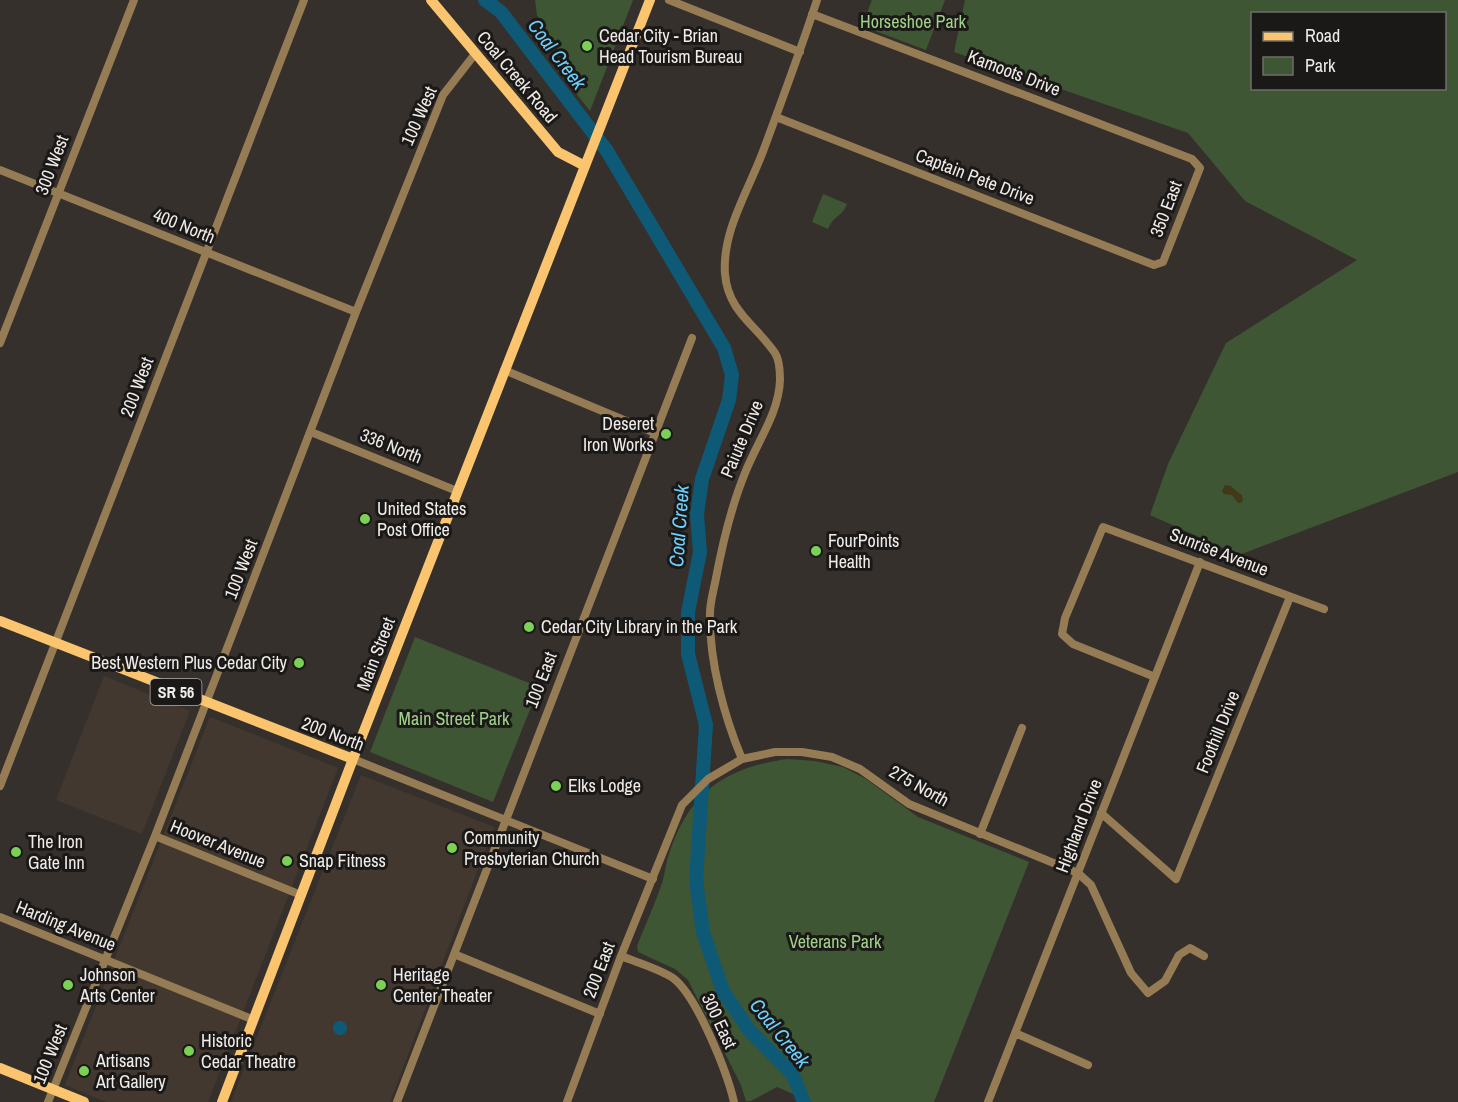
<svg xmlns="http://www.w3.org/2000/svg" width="1458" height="1102" font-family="'Archivo Narrow',sans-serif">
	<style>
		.built { fill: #433830 }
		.green { fill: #3e5633; fill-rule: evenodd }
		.sand { fill: #413919 }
		.water { fill: #0e5a76 }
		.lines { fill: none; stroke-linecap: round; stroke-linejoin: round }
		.river { stroke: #0e5a76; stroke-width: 14 }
		.minor { stroke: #967c54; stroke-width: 8 }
		.major { stroke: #fbc46f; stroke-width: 10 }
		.poi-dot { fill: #7ad156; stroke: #1b1917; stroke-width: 2 }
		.labels { text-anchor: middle; stroke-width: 6; stroke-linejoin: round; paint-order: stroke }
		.shield { fill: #1b1917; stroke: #b0adaa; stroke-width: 1.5 }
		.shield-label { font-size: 16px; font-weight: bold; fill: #f0ece9 }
		.park-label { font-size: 18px; fill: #a0d289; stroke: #1b1917 }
		.poi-label { font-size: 18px; fill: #f0ece9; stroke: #1b1917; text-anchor: start }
		.street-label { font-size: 18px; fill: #f0ece9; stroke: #1b1917 }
		.water-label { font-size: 20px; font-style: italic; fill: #6ed0fd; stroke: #1b1917 }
	</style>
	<rect width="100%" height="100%" fill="#36302c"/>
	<!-- built -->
	<path class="built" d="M104,676l86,35 -48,123 -86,-34z
		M210,717l128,51 -130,334h-102l-41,-17z
		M361,775l133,52 -104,275h-159z"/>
	<!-- green -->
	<path class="green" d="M535,0h98l-43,111 -31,-39 -10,-33 -12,-24z
		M872,0h73l-19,50 -64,-24z
		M965,0h493v472l-219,83 -89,-40 18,-51 58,-121 131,-83 -112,-59 -57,-68 -234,-81zM1252,14h192v74h-192z
		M823,194l24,10c-5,13 -13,11 -19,25l-16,-7z
		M415,637l124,50 -46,115 -123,-50z
		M787,759l28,2 28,6 23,12 52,38 111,45 -95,240h-122l-35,-15 -26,14h-5l-5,-16 -53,-105 -13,-11 -37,-17 -1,-6c8,-20 17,-40 24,-60 4,-10 4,-21 8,-32 20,-61 55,-86 118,-95z"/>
	<!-- sand -->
	<path class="sand" d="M1225,485l6,1 5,5 6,4 1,5 -2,3h-3l-6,-8 -8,-1 -2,-3z"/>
	<!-- water -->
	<path class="water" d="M333 1028a7 7 0 1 1 14 0a7 7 0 1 1-14 0Z"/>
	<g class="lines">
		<!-- river -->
		<path class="river" d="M485,0l16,12 106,139 117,197 8,27 -3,25 -27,79 -5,35 3,38 -12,60v42l18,71 -10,155 7,52 20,59 26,39 44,45 11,27"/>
		<!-- minor -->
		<path class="minor" d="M669,0l131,52
			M776,117l378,148 9,-3 37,-94 -8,-9 -380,-145
			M0,170l356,142
			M0,343l134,-343
			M504,370l151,63
			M311,432l146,59
			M1155,677l-82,-33 -11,-10 3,-16 38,-91 221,82
			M353,759l300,120
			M742,759c-18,-43 -33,-98 -32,-146 0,-11 4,-24 6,-35 7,-37 15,-71 29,-105 12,-31 34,-60 35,-93 0,-7 -1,-21 -5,-27 -18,-27 -47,-41 -50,-79 -3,-42 22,-81 37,-120 19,-51 38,-102 55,-154
			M0,786l304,-786
			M1101,813l75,66 114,-282
			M980,834l42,-106
			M155,836l146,59
			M0,917l254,103
			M454,954l146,60
			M621,956c15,6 39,13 52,22 24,18 54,94 61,124
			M1015,1033l73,32
			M48,1102l107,-266 201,-524 87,-217 32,-41
			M397,1102l295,-764
			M567,1102l54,-146 61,-151 26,-26 34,-20 33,-7h27l30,5 28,12 49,35 169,69 13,12 40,88 17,20 17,-12 14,-26 11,-7 14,8
			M988,1102l212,-540"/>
		<!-- major -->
		<path class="major" d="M431,0l127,152 27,14
			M0,621l353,138
			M0,1068l84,34
			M222,1102l131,-343 297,-759"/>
	</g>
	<!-- markers -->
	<g class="poi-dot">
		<circle cx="587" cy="46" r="6"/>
		<circle cx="666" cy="434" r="6"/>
		<circle cx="365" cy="519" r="6"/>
		<circle cx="816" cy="551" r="6"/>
		<circle cx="529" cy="627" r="6"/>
		<circle cx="299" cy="663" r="6"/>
		<circle cx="556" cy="786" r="6"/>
		<circle cx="452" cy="848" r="6"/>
		<circle cx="16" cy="852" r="6"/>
		<circle cx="287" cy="861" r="6"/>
		<circle cx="68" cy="985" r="6"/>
		<circle cx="381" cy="985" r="6"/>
		<circle cx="189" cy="1051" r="6"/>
		<circle cx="84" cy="1071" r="6"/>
	</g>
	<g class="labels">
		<!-- shield labels -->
		<rect class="shield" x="150.5" y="679" width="51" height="26" rx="4.5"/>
		<g class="shield-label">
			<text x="176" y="698">SR 56</text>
		</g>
		<!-- park labels -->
		<g class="park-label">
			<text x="913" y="28">Horseshoe Park</text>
			<text x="454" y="725">Main Street Park</text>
			<text x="835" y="948">Veterans Park</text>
		</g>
		<!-- poi labels -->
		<g class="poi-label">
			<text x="599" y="42">Cedar City - Brian<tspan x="599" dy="21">Head Tourism Bureau</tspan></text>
			<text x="654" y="430" text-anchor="end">Deseret<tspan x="654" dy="21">Iron Works</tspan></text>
			<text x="377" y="515">United States<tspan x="377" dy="21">Post Office</tspan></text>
			<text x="828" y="547">FourPoints<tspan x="828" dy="21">Health</tspan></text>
			<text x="541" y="633">Cedar City Library in the Park</text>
			<text x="287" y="669" text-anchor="end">Best Western Plus Cedar City</text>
			<text x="568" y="792">Elks Lodge</text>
			<text x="464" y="844">Community<tspan x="464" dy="21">Presbyterian Church</tspan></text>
			<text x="28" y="848">The Iron<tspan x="28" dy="21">Gate Inn</tspan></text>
			<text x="299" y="867">Snap Fitness</text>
			<text x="80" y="981">Johnson<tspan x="80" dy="21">Arts Center</tspan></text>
			<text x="393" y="981">Heritage<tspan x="393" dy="21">Center Theater</tspan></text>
			<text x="201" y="1047">Historic<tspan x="201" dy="21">Cedar Theatre</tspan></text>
			<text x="96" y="1067">Artisans<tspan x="96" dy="21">Art Gallery</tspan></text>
		</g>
		<!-- street labels -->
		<g class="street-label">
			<text transform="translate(1014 73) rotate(21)" y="6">Kamoots Drive</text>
			<text transform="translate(517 77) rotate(50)" y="6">Coal Creek Road</text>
			<text transform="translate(419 116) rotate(-66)" y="6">100 West</text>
			<text transform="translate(52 165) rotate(-69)" y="6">300 West</text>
			<text transform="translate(975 177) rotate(21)" y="6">Captain Pete Drive</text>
			<text transform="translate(1166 209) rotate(-69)" y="6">350 East</text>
			<text transform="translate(184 226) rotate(22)" y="6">400 North</text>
			<text transform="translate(137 387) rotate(-69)" y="6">200 West</text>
			<text transform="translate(742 439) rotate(-67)" y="6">Paiute Drive</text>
			<text transform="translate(391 446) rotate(22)" y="6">336 North</text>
			<text transform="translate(1219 552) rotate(21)" y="6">Sunrise Avenue</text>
			<text transform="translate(241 569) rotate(-69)" y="6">100 West</text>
			<text transform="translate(376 654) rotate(-69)" y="6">Main Street</text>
			<text transform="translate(541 680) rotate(-69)" y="6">100 East</text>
			<text transform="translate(1218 732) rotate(-68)" y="6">Foothill Drive</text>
			<text transform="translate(333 734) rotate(21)" y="6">200 North</text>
			<text transform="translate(919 786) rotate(29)" y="6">275 North</text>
			<text transform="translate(1079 826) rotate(-69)" y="6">Highland Drive</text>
			<text transform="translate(218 844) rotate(22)" y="6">Hoover Avenue</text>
			<text transform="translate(66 926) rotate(22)" y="6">Harding Avenue</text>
			<text transform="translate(599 970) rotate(-69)" y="6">200 East</text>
			<text transform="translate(719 1021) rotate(65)" y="6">300 East</text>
			<text transform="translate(50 1054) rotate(-68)" y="6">100 West</text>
		</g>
		<!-- water labels -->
		<g class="water-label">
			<text transform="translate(557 54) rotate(53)" y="7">Coal Creek</text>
			<text transform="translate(679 526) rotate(-86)" y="7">Coal Creek</text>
			<text transform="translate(780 1033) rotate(51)" y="7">Coal Creek</text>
		</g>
	</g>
	<!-- legend -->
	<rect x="1251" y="12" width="195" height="78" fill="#1b1917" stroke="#706d6b" stroke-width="1.5"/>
	<rect x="1263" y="32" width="30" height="9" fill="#fbc46f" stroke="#706d6b" stroke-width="1.5"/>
	<text x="1305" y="42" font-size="18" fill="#f0ece9">Road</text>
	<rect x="1263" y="57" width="30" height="18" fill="#3e5633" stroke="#706d6b" stroke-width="1.5"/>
	<text x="1305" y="72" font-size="18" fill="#f0ece9">Park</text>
</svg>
